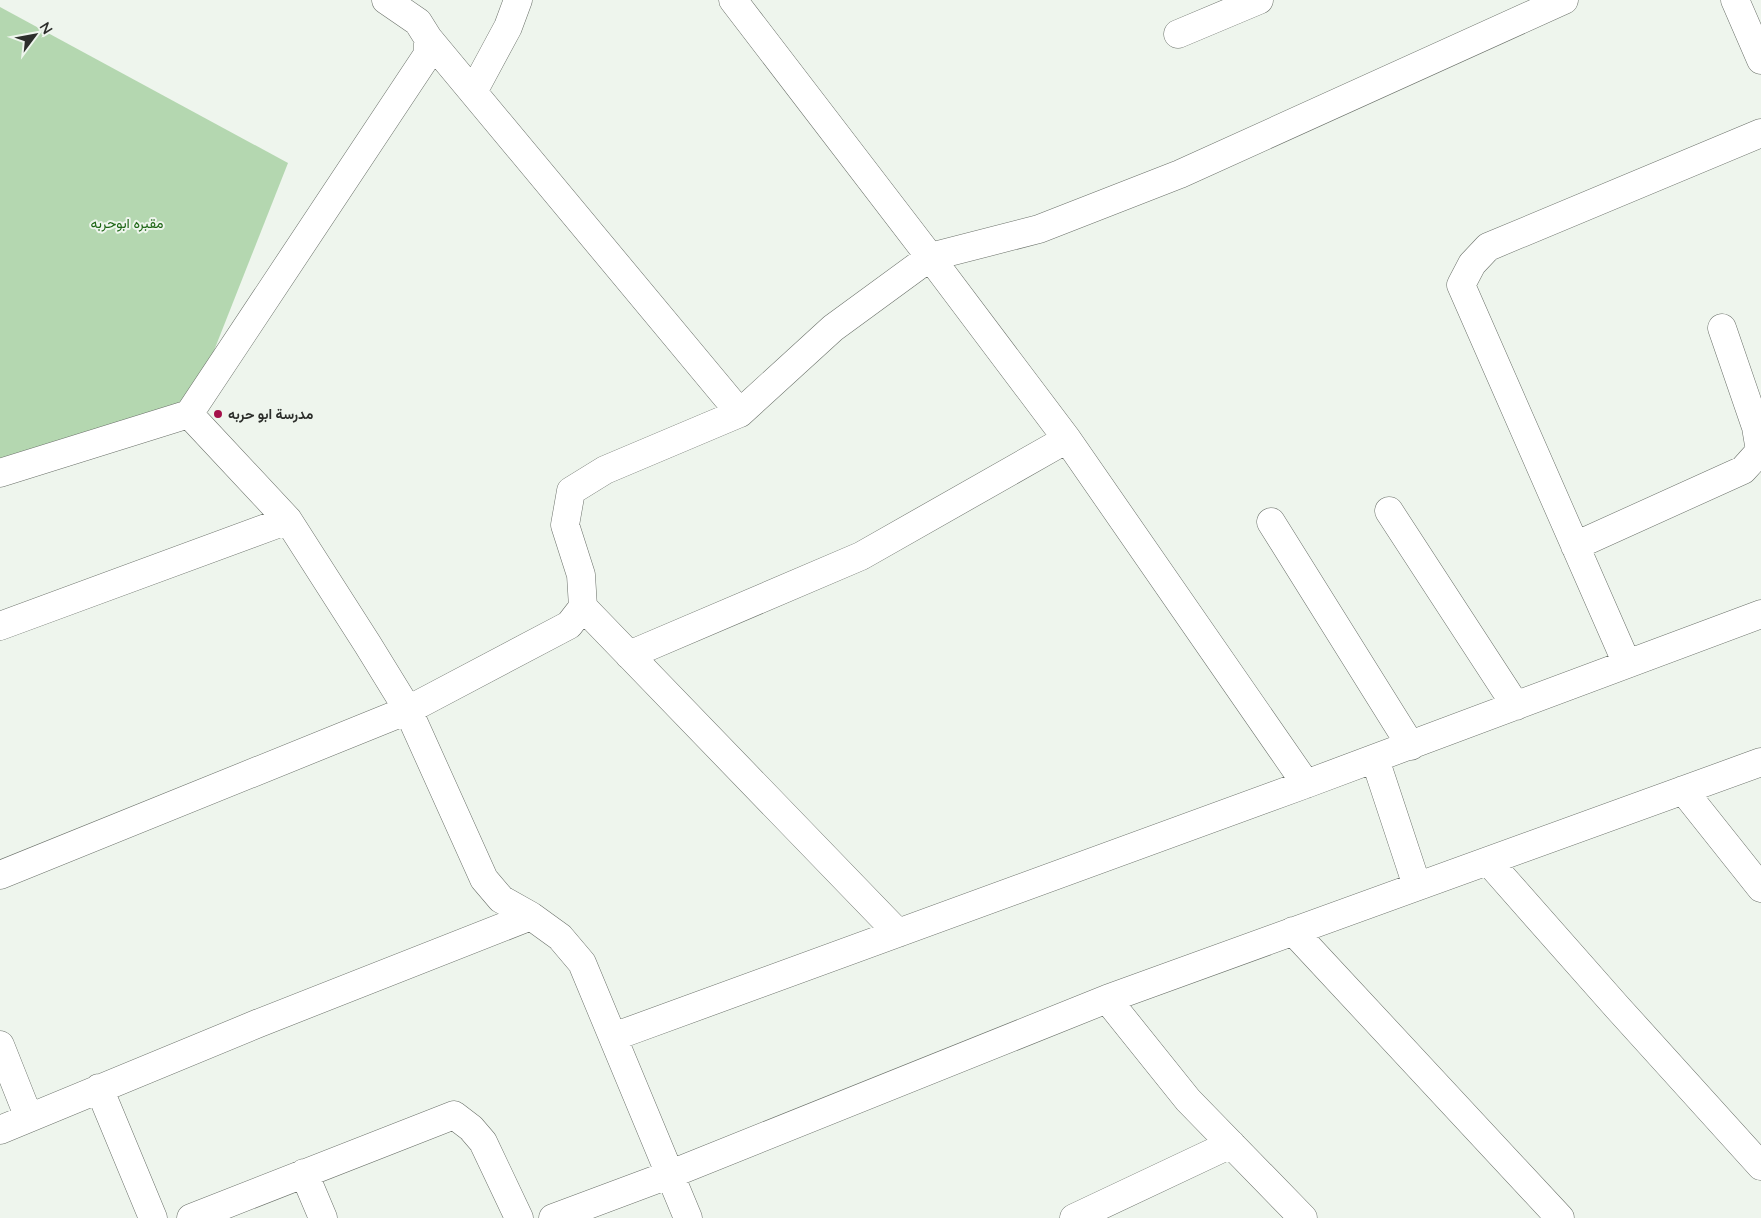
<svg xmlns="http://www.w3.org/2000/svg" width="1761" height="1218" font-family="Lato,Vazirmatn,sans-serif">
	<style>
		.green { fill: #b4d7b0 }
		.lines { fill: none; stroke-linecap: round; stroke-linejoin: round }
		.street-casing { stroke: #6a7069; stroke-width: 29 }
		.street { stroke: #fff; stroke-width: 28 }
		.poi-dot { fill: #a5104a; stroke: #eef5ed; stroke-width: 2 }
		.labels { text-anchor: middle; stroke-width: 4; stroke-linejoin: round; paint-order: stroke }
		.park-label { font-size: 14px; fill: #1e6616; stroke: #eef5ed }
		.poi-label { font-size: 14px; font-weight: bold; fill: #2c2e2b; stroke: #eef5ed; text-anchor: start }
	</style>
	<rect width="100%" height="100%" fill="#eef5ed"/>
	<!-- green -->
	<path class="green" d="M0,7l288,156 -99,251 -189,58z"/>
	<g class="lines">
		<defs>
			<path id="street" d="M733,0l197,257 137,182 239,345
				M1735,0l26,60
				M1178,34l81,-34
				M428,38l312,375
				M473,92l35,-65 10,-27
				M189,414l99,106 80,125 40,65 76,169 17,20 30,17 29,21 22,26 106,255
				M0,473l189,-59 239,-360v-16l-10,-16 -32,-22
				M1389,511l127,195
				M1271,522l140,224
				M1575,546l168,-76 17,-19 -4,-24 -34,-99
				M583,607l315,326
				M0,626l288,-106
				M629,655l232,-99 206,-117
				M1627,664l-166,-379 11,-21 16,-17 273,-114
				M1375,759l42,127
				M1683,790l78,98
				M1488,861l129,146 144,159
				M0,875l408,-165 161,-85 14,-18 -2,-32 -16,-50 6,-34 34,-21 135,-57 93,-85 97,-71 109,-28 141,-55 384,-174
				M1293,931l267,287
				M1107,999l81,101 115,118
				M613,1037l693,-253 455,-170
				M0,1045l29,73
				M99,1088l54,130
				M0,1130l259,-107 272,-107
				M304,1173l19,45
				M191,1218l263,-103 17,13 12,14 36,76
				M553,1218l118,-44 436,-175 654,-237
				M1074,1218l157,-74"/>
		</defs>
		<!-- street casing -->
		<use href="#street" class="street-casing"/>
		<!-- street -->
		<use href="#street" class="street"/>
	</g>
	<!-- markers -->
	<circle class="poi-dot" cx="218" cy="414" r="5"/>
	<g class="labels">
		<!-- park labels -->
		<g class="park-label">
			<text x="127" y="228">مقبره ابوحربه</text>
		</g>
		<!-- poi labels -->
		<g class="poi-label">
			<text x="228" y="419">مدرسة ابو حربه</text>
		</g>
	</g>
	<!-- north arrow -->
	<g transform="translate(35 35) rotate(58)" stroke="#eef5ed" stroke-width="4" paint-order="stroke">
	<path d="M0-4L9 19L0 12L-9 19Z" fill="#2c2e2b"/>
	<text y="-8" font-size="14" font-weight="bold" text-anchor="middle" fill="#2c2e2b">N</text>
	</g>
</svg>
